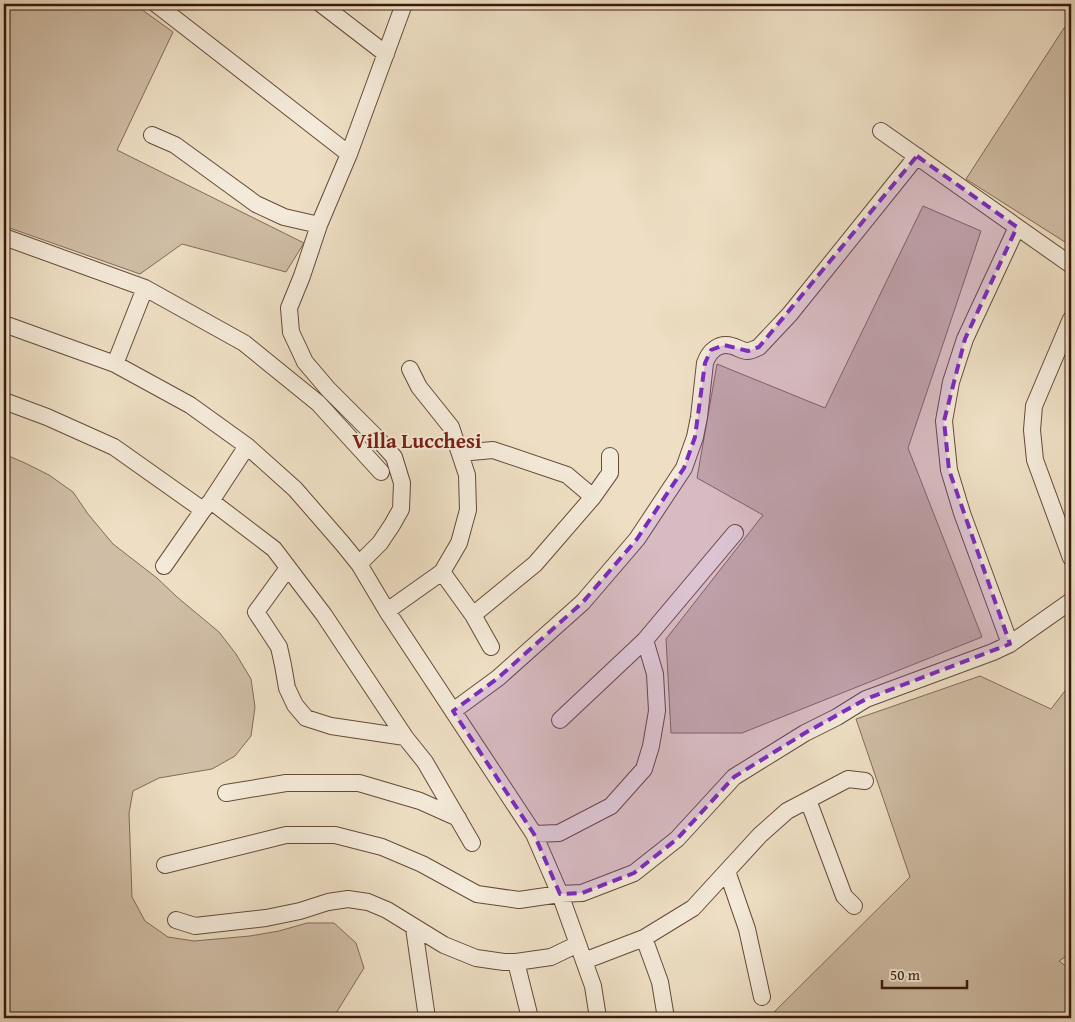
<svg xmlns="http://www.w3.org/2000/svg" width="1075" height="1022" font-family="'Gentium Book Plus',serif">
	<style>
		.green { fill: #cfbda5; stroke: #846a58 }
		.lines { fill: none; stroke-linecap: round; stroke-linejoin: round }
		.minor-casing { stroke: #664a39; stroke-width: 18 }
		.minor { stroke: #f4ead9; stroke-width: 16 }
		.marked { fill: #7b2cbf; fill-opacity: 0.2; stroke: #7b2cbf; stroke-width: 4; stroke-dasharray: 10 6; stroke-linejoin: round }
		.labels { text-anchor: middle; stroke-width: 4; stroke-linejoin: round; paint-order: stroke }
		.neighbourhood-label { font-size: 21px; font-weight: bold; fill: #7a1f14; stroke: #f4ead9 }
	</style>
	<rect width="100%" height="100%" fill="#eedfc4"/>
	<filter id="stains"><feTurbulence type="fractalNoise" baseFrequency=".004" numOctaves="4"/><feColorMatrix values="0 0 0 0 .2 0 0 0 0 .09 0 0 0 0 .02 0 0 0 .5 -.17"/></filter>
	<radialGradient id="worn" r=".72"><stop offset=".6" stop-color="#630" stop-opacity="0"/><stop offset="1" stop-color="#630" stop-opacity=".3"/></radialGradient>
	<!-- green -->
	<path class="green" d="M4,4h130l39,28 -56,118 187,93 -18,29 -104,-28 -42,30 -136,-48z
		M1071,26v220l-105,-67 98,-151z
		M923,206l58,25 -73,217 74,189 -240,96h-71l-5,-94 97,-124 -66,-37 20,-114 108,44z
		M4,454l21,9 24,12 24,17 15,22 25,30 44,34 20,19 42,35 17,22 15,25 4,28 -4,29 -16,20 -23,13 -53,9 -26,13 -4,22 3,84 13,24 23,16 26,4 56,-5 29,-5 28,-8h27l22,20 8,25 -31,50h-329z
		M980,676l71,33 20,-26v270l-12,8 12,9v48h-303l142,-141 -54,-158z"/>
	<g class="lines">
		<defs>
			<path id="minor" d="M156,4l193,150
				M321,4l65,50
				M881,131l190,134
				M152,135l23,10 81,59 28,13 35,8
				M4,237l141,51 99,55 74,60 63,69
				M1071,319l-37,87 -2,24 3,30 36,98
				M4,324l111,40 75,41 57,41 48,43 47,54 17,21 28,47 147,223 26,60 33,92 5,32
				M115,364l30,-76
				M4,401l43,16 67,30 89,63
				M460,453l33,-3 74,25 26,22
				M211,501l63,48 50,66 81,122 20,25 47,81
				M359,564l21,-21 12,-18 9,-16 1,-26 -8,-26 -18,-20 -48,-48 -23,-27 -14,-30 -2,-24 13,-32 17,-51 30,-71 55,-150
				M164,566l39,-56 8,-9 36,-55
				M288,568l-32,44 23,35 4,18 4,23 8,17 11,13 25,8 74,11
				M442,572l31,43 18,32
				M387,611l55,-39 17,-29 9,-33 -1,-35 -16,-48 -32,-40 -9,-18
				M473,615l62,-51 58,-67 17,-24v-17
				M1010,644l-48,-131 -13,-43 -5,-49 7,-39 14,-43 52,-112
				M453,711l45,-33 85,-76 54,-63 47,-71 11,-31 4,-20 6,-54c4,-12 14,-21 27,-17 5,1 10,5 15,5 4,0 8,-2 12,-4l31,-33 127,-158
				M560,720l85,-80 90,-107
				M226,793l60,-10h73l61,18 38,17
				M808,800l36,96 10,10
				M534,834l25,-1 52,-27 33,-37 7,-23 6,-35 -2,-37 -10,-34
				M165,865l121,-30h49l47,12 40,17 55,30 42,6 41,-6 22,-1 52,-20 43,-34 57,-62 71,-44 32,-16 29,-18 127,-47 17,-8 61,-43
				M727,871l20,58 15,68
				M176,920l19,6 71,-8 34,-7 28,-9 20,-3 20,3 19,8 57,35 32,13 28,4h12l35,-5 27,-13
				M414,928l13,90
				M644,938l16,44 6,36
				M584,961l60,-23 49,-30 67,-73 27,-24 61,-32 17,2
				M516,962l14,56"/>
		</defs>
		<!-- minor casing -->
		<use href="#minor" class="minor-casing"/>
		<!-- minor -->
		<use href="#minor" class="minor"/>
	</g>
	<!-- marked area -->
	<path class="marked" d="M917,156l100,71 -52,112 -21,82 5,49 61,174 -144,55 -61,34 -71,44 -57,62 -43,34 -52,20 -22,1 -26,-60 -81,-123 45,-33 85,-76 54,-63 47,-71 11,-31 10,-74 6,-13 13,-5 24,6 11,-4z"/>
	<g class="labels">
		<!-- neighbourhood labels -->
		<g class="neighbourhood-label">
			<text x="417" y="448">Villa Lucchesi</text>
		</g>
	</g>
	<!-- margin -->
	<rect width="1075" height="1022" fill="none" stroke="#eedfc4" stroke-width="20"/>
	<rect x="5" y="5" width="1065" height="1012" fill="none" stroke="#38180b" stroke-width="2.5"/>
	<rect x="10" y="10" width="1055" height="1002" fill="none" stroke="#38180b"/>
	<!-- scale -->
	<path d="M882 980v8h85v-8" fill="none" stroke="#38180b" stroke-width="2.5"/>
	<text x="890" y="980" font-size="15" fill="#38180b" stroke="#f4ead9" stroke-width="4" paint-order="stroke">50 m</text>
	<rect width="100%" height="100%" filter="url(#stains)"/>
	<rect width="100%" height="100%" fill="url(#worn)"/>
</svg>
